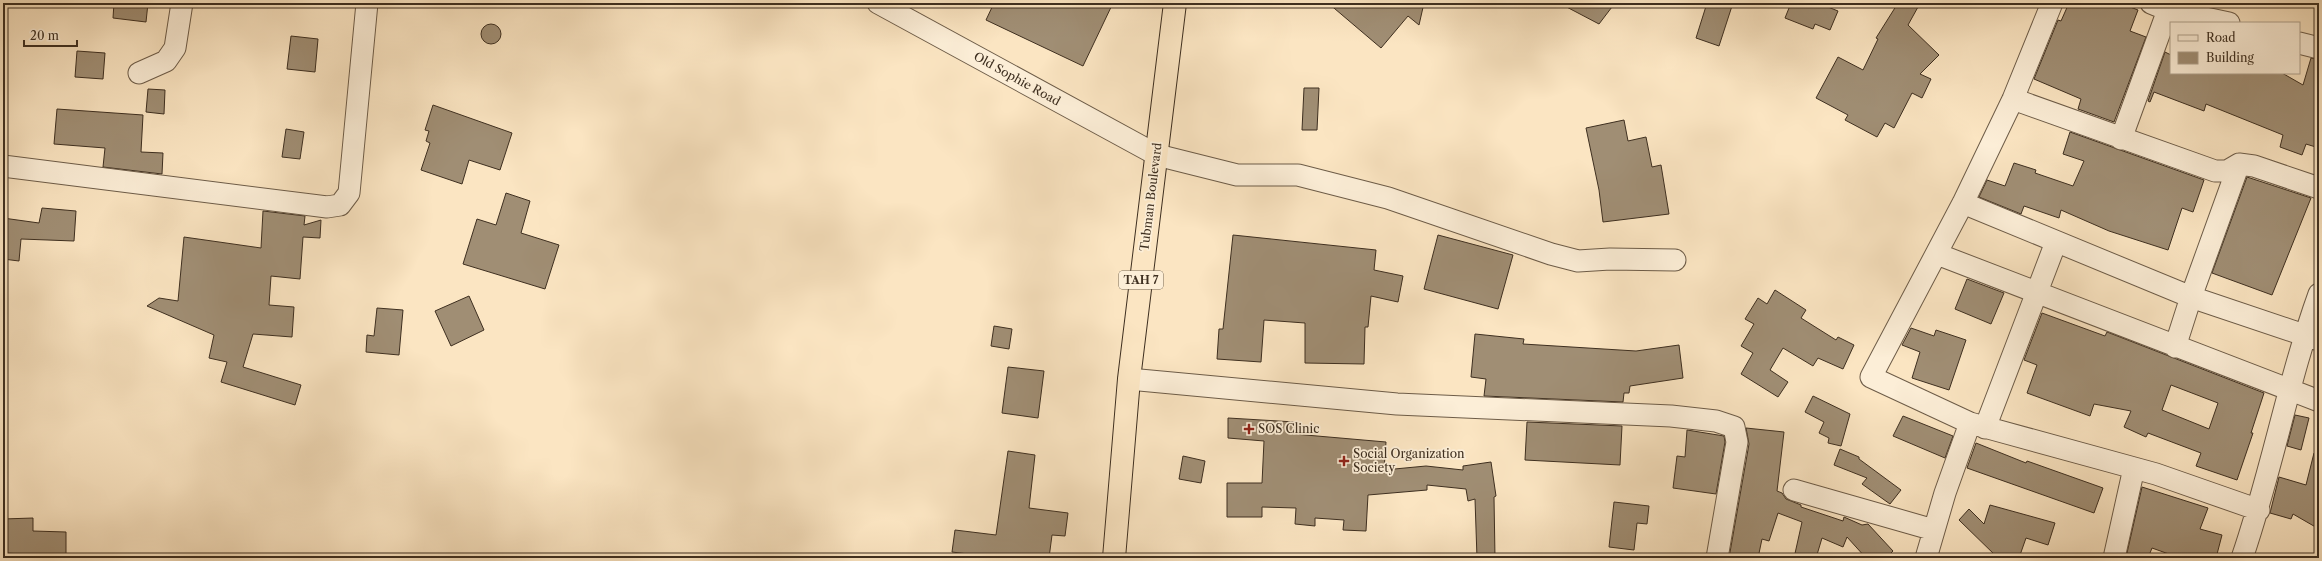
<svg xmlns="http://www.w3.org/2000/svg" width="2322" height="561" font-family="'Libre Caslon Text',serif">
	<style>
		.building { fill: #a08e74; stroke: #3e2f20; fill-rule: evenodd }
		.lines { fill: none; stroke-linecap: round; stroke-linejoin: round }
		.minor-casing { stroke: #6d5c48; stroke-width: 23 }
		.highway-casing { stroke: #3e2f20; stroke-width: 24 }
		.minor { stroke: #fceed7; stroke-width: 21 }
		.highway { stroke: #fbe5c2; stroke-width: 22 }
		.poi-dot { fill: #8f2418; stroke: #fceed7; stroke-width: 1.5 }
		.labels { text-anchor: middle; stroke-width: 3.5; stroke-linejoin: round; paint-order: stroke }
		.shield { fill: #fceed7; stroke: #776857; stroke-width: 1 }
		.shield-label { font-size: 11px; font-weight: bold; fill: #3e2f20 }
		.street-label { font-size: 12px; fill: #3e2f20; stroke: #fceed7 }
		.poi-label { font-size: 12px; fill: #3e2f20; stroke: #fceed7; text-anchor: start }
	</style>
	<rect width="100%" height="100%" fill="#fbe5c2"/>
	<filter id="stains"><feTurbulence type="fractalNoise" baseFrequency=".005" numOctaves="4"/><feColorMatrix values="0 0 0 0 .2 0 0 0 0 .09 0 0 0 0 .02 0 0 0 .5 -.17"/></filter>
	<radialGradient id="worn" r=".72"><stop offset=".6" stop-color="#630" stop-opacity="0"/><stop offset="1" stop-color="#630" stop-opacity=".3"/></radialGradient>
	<!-- building -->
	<path class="building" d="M114,3h34l-2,19 -33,-4z
		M994,3h119l-30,63 -97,-46z
		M1328,3h96l-5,22 -11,-9 -27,32z
		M1559,3h56l-16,21z
		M1707,3h16l9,3 -13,40 -23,-8z
		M1791,3h27l20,8 -8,19 -15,-6 -2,5 -28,-11z
		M1898,3h13l7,4 -10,18 31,30 -19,19 11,5 -9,19 -10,-5 -18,35 -9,-5 -8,14 -32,-17 3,-5 -32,-17 22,-41 25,13 15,-31 -2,-1z
		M2069,3h51l18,7 -8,21 16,6 -32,85 -36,-13 3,-10 -47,-20 24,-59 3,1z
		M481 34a10 10 0 1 1 20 0a10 10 0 1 1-20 0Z
		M291,36l27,3 -3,33 -28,-3z
		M77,51l28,2 -2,26 -28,-2z
		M2165,52l6,3v18h111l21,12 8,-27 8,2v88l-13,-4 -4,11 -22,-8 3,-12 -77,-31 -2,7 -50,-19 -4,10 -2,-1z
		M1304,88h15l-2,42h-15z
		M148,89l17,1 -1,24 -18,-2z
		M433,105l79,28 -12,37 -31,-10 -7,24 -41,-14 9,-27 -4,-2 3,-10 -4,-1z
		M57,109l86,6 -2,37 22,1 -1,21 -59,-7 2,-19 -51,-4z
		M1624,120l4,21 18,-4 6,30 9,-2 8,49 -66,8 -4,-32 -13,-62z
		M286,129l18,3 -4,27 -18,-2z
		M2070,132l134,48 -11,32 -11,-4 -14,42 -59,-19 -48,-21 -2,8 -35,-12 -3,8 -42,-17 8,-17 18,6 9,-23 22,7 -1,3 38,13 11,-25 -21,-7z
		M2247,177l64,21 -39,97 -60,-22z
		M506,193l24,8 -9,32 38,12 -14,44 -82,-25 14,-45 19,6z
		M42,208l34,3 -2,30 -53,-2 -2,22 -16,-2v-41l36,5z
		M263,211l42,5 -1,9 17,-5 -1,18 -17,-1 -3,42 -29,-3 -2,29 25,2 -2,30 -39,-3 -10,33 58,18 -6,20 -74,-23 6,-20 -18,-4 5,-23 -67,-29 12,-8 19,3 6,-64 77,11z
		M1233,235l143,15 -2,20 29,6 -5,26 -27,-6 -3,31h-3l-1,37 -59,-1v-40l-41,-3 -3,42 -44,-3 2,-30h4z
		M1438,235l75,20 -15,54 -74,-20z
		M1967,279l37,14 -13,31 -36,-15z
		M1775,290l31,20 -5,8 35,22 2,-3 16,8 -11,24 -25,-11 -5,8 -30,-18 -13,22 18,12 -10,15 -37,-23 12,-21 -12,-7 13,-22 -9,-5 13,-21 9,6z
		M469,296l15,34 -33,16 -16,-35z
		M377,308l26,2 -4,45 -33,-3 1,-17 7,1z
		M2042,313l63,23 2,-4 157,61 -13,40h2l-16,47 -41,-14 5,-13 -53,-20 -2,4 -22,-10 7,-16 -37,-7 -4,12 -63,-23 10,-28 -13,-5zM2171,385l47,18 -9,26 -47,-19z
		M994,326l18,3 -3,20 -18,-3z
		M1911,328l23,8 2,-6 30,10 -17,50 -37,-12 8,-26 -18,-7z
		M1475,334l49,5 -1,5 113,7 43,-6 4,33 -53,8 -1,7h-5l-1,9 -139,-6 2,-17 -15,-2z
		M1008,367l36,4 -6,47 -36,-5z
		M1813,396l37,18 -9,32 -13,-3 1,-5 -10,-5 5,-11 -19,-10z
		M2295,415l14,3 -8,32 -14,-4z
		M1903,416l50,20 -8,22 -52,-22z
		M1228,418l67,4 -1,12 92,8 -2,28 42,-4 37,4v-4l28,-4 5,34 -2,1 1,61h-18l-2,-59 -7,2 -2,-12 -39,-4v5l-59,5 -2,36 -23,-1 1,-10 -29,-2v8l-20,-2 1,-16 -34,-1v10h-35v-34h35l2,-42 -36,-3z
		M1527,422l95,4 -2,39 -95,-5z
		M1746,428l38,4 -7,59 5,2 4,6 15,6v2l42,14 1,-4 18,8 6,-1 25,27 -7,7h-20l-19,-21 -4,10 -21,-9 -6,20h-22l8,-36 -24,-9 -9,28 -7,-2 -4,19h-29l20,-114z
		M1687,430l37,6 1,6 -9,52 -43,-6 4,-32 8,1z
		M1976,443l50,20 1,-2 76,27 -9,25 -127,-45z
		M1840,449l19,8v2l42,31 -11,14 -28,-20 5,-6 -33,-13z
		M1008,451l27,4 -6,53 39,5 -3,23 -13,-1 -3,23h-49l-48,-6 3,-22 41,5z
		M2314,453h5v76l-26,-15 -2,5 -21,-6 9,-36 27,8z
		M1183,456l22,5 -4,22 -22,-4z
		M2142,487l66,21 -8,21 22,6 -6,23h-36l-28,-10 -4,10h-8l-13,-5z
		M1614,502l35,4 -2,18 -10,-1 -3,27 -25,-3z
		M1990,505l65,18 -7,22 -22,-7 -7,20h-21l-39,-38 10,-11 15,15z
		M33,518v13l33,1v24l-63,-3v-34z"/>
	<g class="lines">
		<defs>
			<path id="minor" d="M878,3l279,152 80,20h61l90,23 163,56 27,7 32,-2 65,1
				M2052,3l-39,96 -50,104 -92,174 99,46 186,51 103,36
				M2151,3l17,7 61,13
				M2299,43l20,5
				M139,73l27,-12 9,-13 7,-45
				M2013,99l202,72h12l12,-7 15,2 65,22
				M2121,139l47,-129
				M3,166l324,41 13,-2 9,-12 18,-190
				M1963,203l228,94 128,43
				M1937,254l382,147
				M2175,347l16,-50 48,-133
				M1129,379l268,25 274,12 45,5 18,6 3,15 -20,116
				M1985,428l71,-186
				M1794,490l140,40
				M1926,558l19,-65 25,-70
				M2114,558l20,-90
				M2242,558c30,-87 46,-178 77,-264"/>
			<path id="highway" d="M1114,558l15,-179 46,-376"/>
		</defs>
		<!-- minor casing -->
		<use href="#minor" class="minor-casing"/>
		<!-- highway casing -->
		<use href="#highway" class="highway-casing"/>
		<!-- minor -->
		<use href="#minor" class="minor"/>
		<!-- highway -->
		<use href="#highway" class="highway"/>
	</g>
	<!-- markers -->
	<g class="poi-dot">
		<path d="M1247 423h4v4h4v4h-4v4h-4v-4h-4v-4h4z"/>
		<path d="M1342 455h4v4h4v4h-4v4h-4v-4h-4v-4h4z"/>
	</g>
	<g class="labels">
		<!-- shield labels -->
		<rect class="shield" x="1119" y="271" width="44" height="18" rx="3"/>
		<g class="shield-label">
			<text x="1141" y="284">TAH 7</text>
		</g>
		<!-- street labels -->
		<g class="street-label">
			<text transform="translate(1017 79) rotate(29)" y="4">Old Sophie Road</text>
			<text transform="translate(1151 197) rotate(-83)" y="4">Tubman Boulevard</text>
		</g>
		<!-- poi labels -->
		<g class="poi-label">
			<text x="1258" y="433">SOS Clinic</text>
			<text x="1353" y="458">Social Organization<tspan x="1353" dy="14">Society</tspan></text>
		</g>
	</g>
	<!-- margin -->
	<rect width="2322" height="561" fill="none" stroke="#fbe5c2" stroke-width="16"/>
	<rect x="4" y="4" width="2314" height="553" fill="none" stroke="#3e2f20" stroke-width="2"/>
	<rect x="8" y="8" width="2306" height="545" fill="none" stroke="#3e2f20"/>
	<!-- legend -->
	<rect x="2170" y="22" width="130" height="52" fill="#fceed7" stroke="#b0a28e"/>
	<rect x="2178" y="35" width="20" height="6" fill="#fceed7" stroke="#b0a28e"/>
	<text x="2206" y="42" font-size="12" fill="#3e2f20">Road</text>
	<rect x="2178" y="52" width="20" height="12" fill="#a08e74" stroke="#b0a28e"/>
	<text x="2206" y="62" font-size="12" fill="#3e2f20">Building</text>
	<!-- scale -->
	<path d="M24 40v6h53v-6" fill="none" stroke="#3e2f20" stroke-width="2"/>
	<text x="30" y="40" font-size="12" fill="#3e2f20" stroke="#fceed7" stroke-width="3" paint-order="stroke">20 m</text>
	<rect width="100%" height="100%" filter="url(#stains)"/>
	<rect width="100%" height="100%" fill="url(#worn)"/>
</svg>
